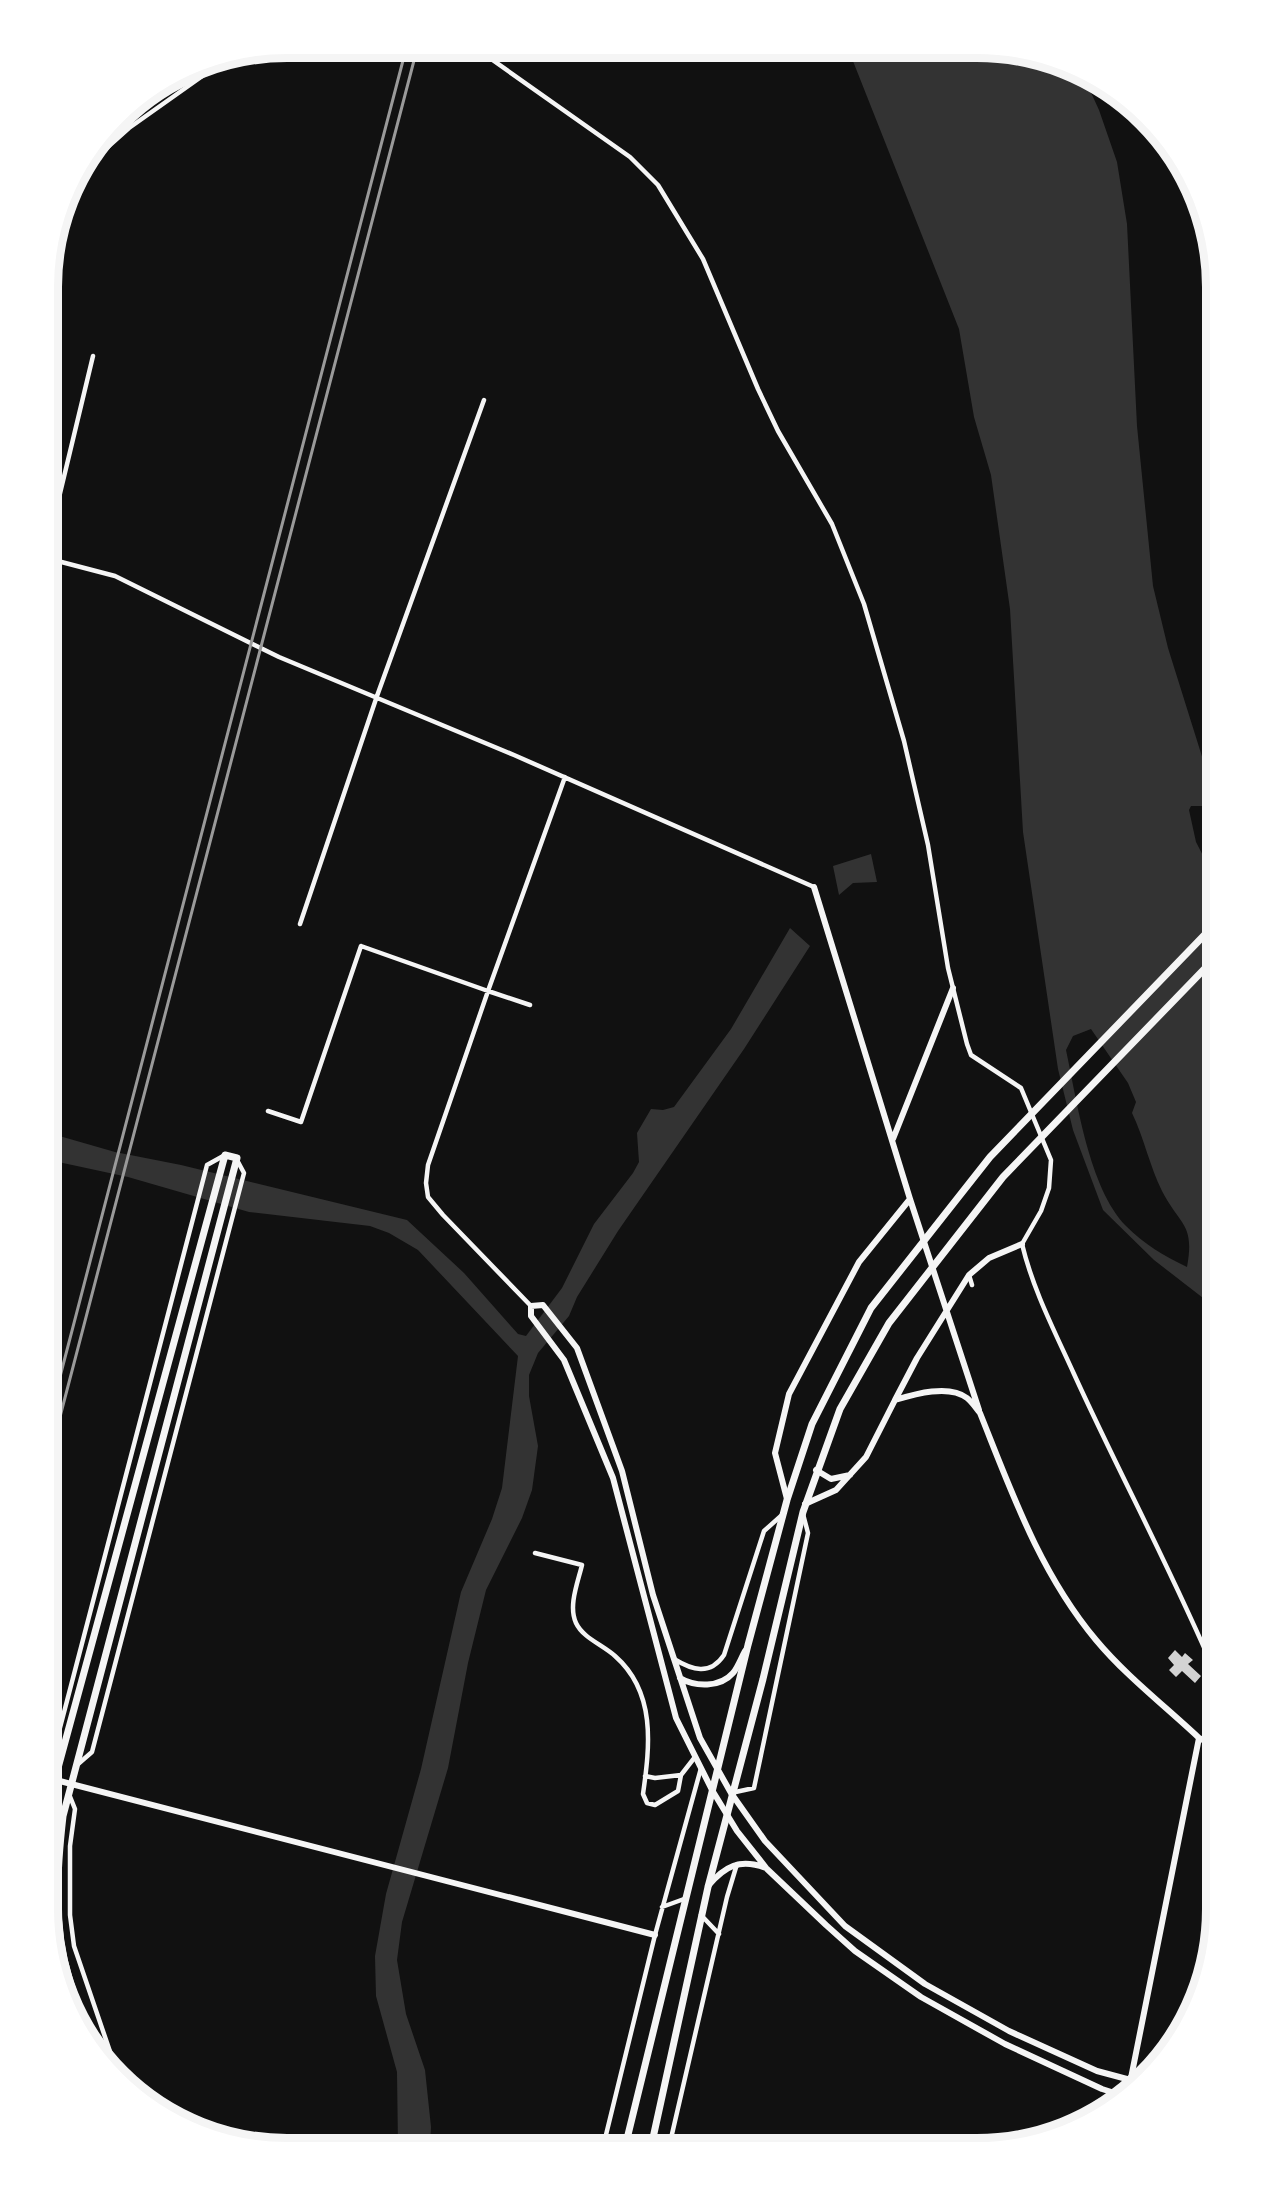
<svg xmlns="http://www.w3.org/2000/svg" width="1264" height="2196" font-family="Montserrat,sans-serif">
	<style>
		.water { fill: #333; fill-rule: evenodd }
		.building { fill: #d3d3d3 }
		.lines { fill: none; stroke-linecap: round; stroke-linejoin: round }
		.minor { stroke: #f5f5f5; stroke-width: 4.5 }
		.tertiary { stroke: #f5f5f5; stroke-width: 6 }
		.secondary { stroke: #f5f5f5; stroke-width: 7 }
		.rail { stroke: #9a9a9a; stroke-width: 3 }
		.rim { fill: none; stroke: #f5f5f5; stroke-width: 8 }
	</style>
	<rect width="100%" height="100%" fill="#111"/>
	<!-- water -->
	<path class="water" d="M849,51l174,2 59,20 17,37 18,52 10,62 10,202 16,160 15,62 47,150 -1,8h-23l-2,4 7,32 20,39v427l-62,-48 -51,-50 -30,-80 -15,-61 -35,-237 -13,-223 -19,-134 -17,-58 -15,-88zM1091,1029l37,54 8,19 -4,11c12,25 18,54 30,78 18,35 33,32 25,76 -23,-11 -43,-23 -61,-41 -37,-38 -49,-125 -60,-176l7,-14z
		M871,854l6,28 -24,1 -14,12 -6,-29z
		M790,928l20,18 -66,103 -126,182 -41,66 -8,19 -31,37 -9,22v21l9,50 -6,44 -10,28 -36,72 -18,73 -20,105 -46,154 -5,38 9,54 19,56 6,57 -1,19h-32l-1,-74 -21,-76 -1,-40 11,-62 35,-125 40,-177 31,-73 10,-31 16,-132 -100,-106 -29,-17 -19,-7 -121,-14 -121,-35 -79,-17v-27l66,19 66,13 226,55 57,53 54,61 8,2 36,-48 32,-64 39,-51 6,-11 -2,-29 14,-24 12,1 11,-3 57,-78z"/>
	<!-- building -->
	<path class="building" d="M1175,1650l7,7 3,-4 8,7 -5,4 13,12 -6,7 -13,-12 -6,6 -7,-7 5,-5 -6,-7z"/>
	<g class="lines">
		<!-- minor -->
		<path class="minor" d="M477,49l153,108 28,28 45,74 55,130 20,42 54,93 32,80 40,137 24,104 20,123 19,76 4,11 50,33 30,72 -2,28 -8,23 -19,33c11,46 33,88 52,130 46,101 99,199 142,301
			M82,170l47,-42 96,-68
			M50,535l43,-179
			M50,559l65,17 164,81 235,98 300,132
			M300,924l77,-228 107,-296
			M530,1005l-42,-14 -60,174 -2,18 2,14 15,18 88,91
			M268,1111l33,11 60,-176 127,45 77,-214
			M969,1275l3,10
			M535,1553l47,12c-4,17 -14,41 -6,58 7,15 27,22 39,33 41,36 35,89 28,138l4,9 8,2 23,-14 3,-16 14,-18
			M674,1659c18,11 36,17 50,-4l40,-124 18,-16
			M60,1759l-4,-16 151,-578 18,-10
			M77,1765l15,-13 152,-579 -7,-13
			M645,1776l10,2 26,-3
			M731,1793l23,-5 54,-255 -5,-19
			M69,1794l6,15 -5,37v69l4,31 44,129
			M662,1907l22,-8
			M701,1915l18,19
			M603,2147l52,-212 46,-167
			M669,2147l58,-250 10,-33"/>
		<!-- tertiary -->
		<path class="tertiary" d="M814,887l96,312 69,211
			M893,1139l60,-151
			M895,1400l22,-42 52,-83 20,-17 33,-14
			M816,1470l15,9 19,-4
			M787,1499l-12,-46 14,-59 70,-132 51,-63
			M805,1504l31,-14 30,-33 29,-57c20,-6 54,-16 72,-2 5,4 9,10 13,15 32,80 60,160 116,227 30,36 69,66 103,98l17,8
			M680,1678c15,9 40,10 53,-5 5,-6 8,-15 12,-22
			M56,1780l599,155
			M708,1886c17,-20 32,-28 58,-18
			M1128,2093l71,-355
			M1124,2096l-22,-7 -97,-45 -84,-47 -66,-46 -29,-26 -59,-56 -30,-38 -25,-41 -36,-72 -63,-240 -49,-118 -33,-44v-10l12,-1 34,43 45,123 31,124 47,143 31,55 34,48 80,85 80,58 84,47 88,40 41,11"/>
		<!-- secondary -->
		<path class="secondary" d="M48,1822l4,-32 173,-635 12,3 -174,658c-6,53 -10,110 6,162 7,24 18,47 26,71
			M625,2147l123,-502 39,-145 25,-76 59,-116 119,-151 226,-234
			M651,2147l57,-260 55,-208 40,-167 37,-103 49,-86 114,-146 213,-220"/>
		<!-- rail -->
		<path class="rail" d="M49,1419l357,-1370
			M49,1459l368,-1410"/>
	</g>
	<!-- crop -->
	<path d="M0 0H1264V2196H0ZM287 58H977A229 229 0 0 1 1206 287V1909A229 229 0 0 1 977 2138H287A229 229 0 0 1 58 1909V287A229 229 0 0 1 287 58Z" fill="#fff" fill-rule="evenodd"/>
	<path class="rim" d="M287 58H977A229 229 0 0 1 1206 287V1909A229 229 0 0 1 977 2138H287A229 229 0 0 1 58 1909V287A229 229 0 0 1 287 58Z"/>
</svg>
